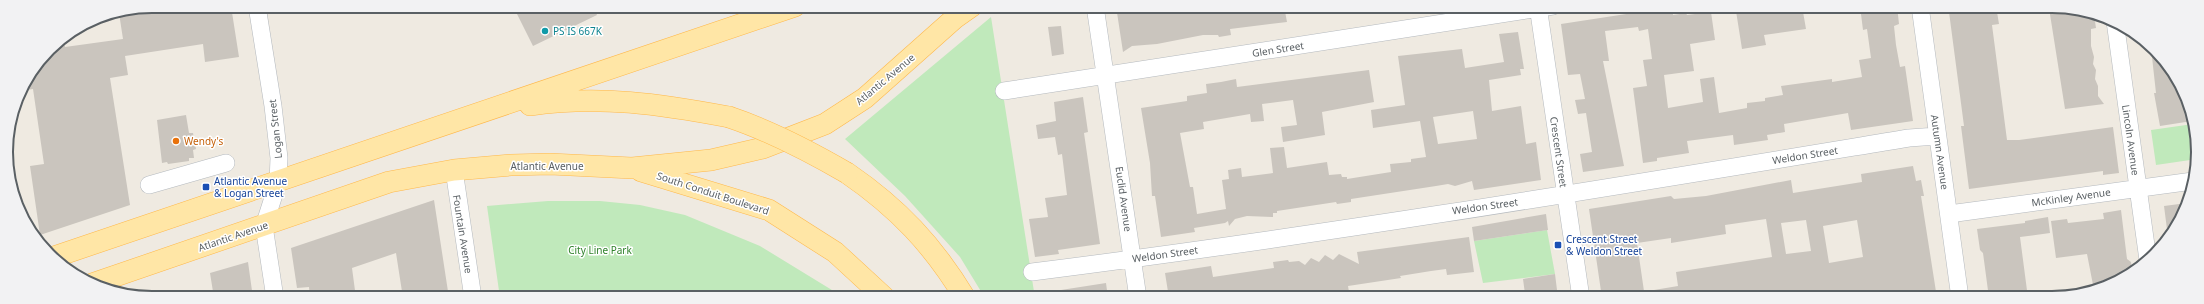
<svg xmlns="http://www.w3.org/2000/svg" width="2204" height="304" font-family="'Noto Sans',sans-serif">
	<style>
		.green { fill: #c0e9bb }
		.building { fill: #cac5be; fill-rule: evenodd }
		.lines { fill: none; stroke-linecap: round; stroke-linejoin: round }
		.minor-casing { stroke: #b4b9be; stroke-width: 18 }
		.major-casing { stroke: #ffb84a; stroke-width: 22 }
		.minor { stroke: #fff; stroke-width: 17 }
		.major { stroke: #ffe6a6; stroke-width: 21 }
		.major-bridge-casing { stroke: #ffb84a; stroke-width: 22; stroke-linecap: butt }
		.major-bridge { stroke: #ffe6a6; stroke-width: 21 }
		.culture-dot { fill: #0f9aa8; stroke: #fff; stroke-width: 1.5 }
		.food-dot { fill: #e8710a; stroke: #fff; stroke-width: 1.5 }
		.transit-dot { fill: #1a4fb4; stroke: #fff; stroke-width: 1.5 }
		.labels { text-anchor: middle; stroke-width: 3; stroke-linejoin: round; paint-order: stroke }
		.culture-label { font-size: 10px; fill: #0d838f; stroke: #fff; text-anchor: start }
		.street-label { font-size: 10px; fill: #5a6064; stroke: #fff }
		.food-label { font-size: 10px; fill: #c56008; stroke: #fff; text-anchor: start }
		.transit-label { font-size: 10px; fill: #164399; stroke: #fff; text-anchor: start }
		.park-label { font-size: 10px; fill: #30822b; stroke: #fff }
		.rim { fill: none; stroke: #5a6064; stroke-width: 2 }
	</style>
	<rect width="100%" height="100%" fill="#efeae1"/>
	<!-- green -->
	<path class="green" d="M991,17l44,281h-50l-25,-41 -55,-61 -60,-57z
		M2193,124l4,35 -41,6 -5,-35z
		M548,201h52l40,4 45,10 75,31 85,52h-345l-13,-92z
		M1547,230l8,44 -72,9 -9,-42z"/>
	<!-- building -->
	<path class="building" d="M152,6h79l8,51 -34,5 -2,-18 -78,12 3,19 -18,3 20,127 -90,30 -10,-69 14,-2 -11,-75 -13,2 29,-42 15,-11 1,9 58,-8 -4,-26z
		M513,6h80l4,9 -64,31z
		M1116,6h168l3,16 -57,7 1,6 -12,2 -1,-2h-15l-46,9 -25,2 -9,6z
		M1763,6h39l4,23 -42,6 2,10 -24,4 -6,-38z
		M1860,6h37l2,18 -5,2 2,19 4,22 5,-1 8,55 -62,9 -3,-17 -64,11 1,8 -18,3 1,5 -34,5 -1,-10 -46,6 2,12 -32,5v3l-14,2 -10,-75 14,-2 -4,-26 9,-1 -4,-30 -9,2 -1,-4 -33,4 4,30h-6l21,105 -41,6 -3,-18 12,-2 -6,-39 -8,1 -3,-14 10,-1 -5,-25 -12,1 -7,-51 111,-17 1,8 13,-2 1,2 24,-3 4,28 -25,4 4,27 -30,4 4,33 35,-6 -3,-23 14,-2 5,36 28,-5v-5l18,-2v-3l18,-3 -2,-9 51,-7v3l30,-5 -3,-17 12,-2 -4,-29 -4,1z
		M1952,6h44l3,18 -7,1 15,115h12l94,-13 6,46 -16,2v-4l-134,18 -8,-63h3l-15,-114h4z
		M2062,6l32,9 2,13 -5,1v17l3,11 -1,7 3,6 -1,9 3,7v10l6,8 -39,5 -16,-101z
		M1061,26l3,28 -12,2 -4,-29z
		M1518,32l6,37h-4l1,6 -32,5 3,31 29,-5 5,38 10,-2 5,38 -67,10 -2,-9 -17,5 -7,-2 -12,2 -85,13v3l-14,2 -1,-2 -59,9v2h-4v4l-26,-1 -12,3 -6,7 -1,-5 -3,2 -31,5 1,4 -34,5 -6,-41h-3l-2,-33 -9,-55 46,-7v-5l20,-3 -1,-9 15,-2 15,-3 1,8 132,-17 5,32 -52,10 3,23 -42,7 -2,-15 16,-2 -4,-25 -31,4 2,17 -13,1 -1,-8 -47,8 1,7 -24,4 10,54h3l4,27 29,-5 -4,-29 7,-1 -1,-9 13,-2 1,9 31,-4 -3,-25 14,-1 3,21 40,-6 2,13 12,-1 1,3h5v2l44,-7 -1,-8 21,-2v-3l15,-2 -6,-36 -47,7 -2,-18 34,-5 -7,-49 64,-7 3,19 39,-6 -5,-28zM1473,111l4,28 -39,5 -5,-27z
		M2151,48l11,8 28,48 2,17 -32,5 -6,-33h2z
		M1083,97l5,35 -4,1 16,111 -42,6 1,4 -24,3 -6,-38 19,-2 -3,-19 22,-3 -5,-41 -4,1 -3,-18 -17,2 -2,-14 20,-4 -2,-19z
		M186,115l3,18h4l3,16 -3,1 1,8h-5v3l-21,3 -1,-2 -5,1 -5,-43z
		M1913,166l3,15 5,-1 3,16h-3l16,102h-283v-8l24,-4 -2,-14 96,-15 -6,-38 -41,6 1,9 -55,9v-5l-34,5 8,55h-43l-13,-89 82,-13 3,3 32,-3 85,-16 2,13 69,-11 -1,-8zM1806,220l5,31 -25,3 -5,-31zM1857,220l6,37 -34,6 -6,-37z
		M434,200l15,98h-46l-7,-45 -44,15 4,30h-46l-1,-11 -12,1 -6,-40z
		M2187,203l-4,13 -15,21 -4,-31z
		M2121,210l6,49 4,3 1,9 -24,16 -14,3 -7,-36 -31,4 -5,-37 16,-2 1,4 36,-4 -1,-6z
		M1546,214l2,16 -74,11 -2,-14z
		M2048,217l2,16 -30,4 8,61h-39l-6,-45 -3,-3 -3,-21 48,-6v-2z
		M1469,237l5,35 -27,3 -1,-6 -15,2 -31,5 1,2 -53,8 1,6 -40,6h-29l-1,-7 -45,7h-65l-4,-25 46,-7 2,11 61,-9 -1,-6 15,-2 1,2 10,-1 6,4 6,-7 8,4 6,-7 8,5 6,-6 20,10 -2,-12z
		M248,262l5,36h-39l-4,-25z
		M1555,274l3,24h-29l-1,-4h-3l-2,-15z
		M1106,283l2,15h-46l-1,-8z"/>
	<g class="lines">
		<defs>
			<path id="minor" d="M257,6l16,100 6,52 -1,24 -14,44 11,72
				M1095,6l43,292
				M1538,6l43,292
				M1920,6l40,292
				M2115,21l33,239
				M1004,91l549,-85
				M454,170l19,128
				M149,185l77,-22
				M1949,214l244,-33
				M1032,272c294,-37 586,-86 877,-134l28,-2"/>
			<path id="major" d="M530,105c70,-10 130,-1 199,12
				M641,171l128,39 66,42 50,46
				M847,173c51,35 86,72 118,125
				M54,257l741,-251
				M92,284l297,-102 65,-12 57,-5 39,-1 82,4 79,-8 52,-12 62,-24 40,-26 90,-80 17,-12"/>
		</defs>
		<!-- minor casing -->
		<use href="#minor" class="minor-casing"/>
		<!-- major casing -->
		<use href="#major" class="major-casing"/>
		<!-- minor -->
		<use href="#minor" class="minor"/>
		<!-- major -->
		<use href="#major" class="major"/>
		<defs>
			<path id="major-bridge" d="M729,117c42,14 80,34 118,56"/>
		</defs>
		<!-- major-bridge casing -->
		<use href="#major-bridge" class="major-bridge-casing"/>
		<!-- major-bridge -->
		<use href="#major-bridge" class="major-bridge"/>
	</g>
	<!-- markers -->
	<circle class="culture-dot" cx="545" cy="31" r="4"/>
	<circle class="food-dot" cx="176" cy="141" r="4"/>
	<g class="transit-dot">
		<rect x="202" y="183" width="8" height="8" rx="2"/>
		<rect x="1554" y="241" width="8" height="8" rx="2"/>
	</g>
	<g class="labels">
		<!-- culture labels -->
		<g class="culture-label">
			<text x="553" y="35">PS IS 667K</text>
		</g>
		<!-- street labels -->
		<g class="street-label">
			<text transform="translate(1278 49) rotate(-9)" y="4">Glen Street</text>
			<text transform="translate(885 79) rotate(-40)" y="4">Atlantic Avenue</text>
			<text transform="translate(275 129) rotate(-96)" y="4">Logan Street</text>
			<text transform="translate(2131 140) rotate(82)" y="4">Lincoln Avenue</text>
			<text transform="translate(1559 152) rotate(82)" y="4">Crescent Street</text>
			<text transform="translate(1940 152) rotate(82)" y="4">Autumn Avenue</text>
			<text transform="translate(1805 155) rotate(-9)" y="4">Weldon Street</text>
			<text x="547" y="170">Atlantic Avenue</text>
			<text transform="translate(713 193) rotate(18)" y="4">South Conduit Boulevard</text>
			<text transform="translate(2071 197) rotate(-8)" y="4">McKinley Avenue</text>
			<text transform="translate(1124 199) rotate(82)" y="4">Euclid Avenue</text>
			<text transform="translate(1485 206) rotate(-8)" y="4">Weldon Street</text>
			<text transform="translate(463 234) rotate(81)" y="4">Fountain Avenue</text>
			<text transform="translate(233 236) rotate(-19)" y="4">Atlantic Avenue</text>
			<text transform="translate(1165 254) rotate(-8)" y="4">Weldon Street</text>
		</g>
		<!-- food labels -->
		<g class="food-label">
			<text x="184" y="145">Wendy's</text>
		</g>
		<!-- transit labels -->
		<g class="transit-label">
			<text x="214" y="185">Atlantic Avenue<tspan x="214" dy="12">&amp; Logan Street</tspan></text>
			<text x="1566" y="243">Crescent Street<tspan x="1566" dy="12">&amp; Weldon Street</tspan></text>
		</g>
		<!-- park labels -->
		<g class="park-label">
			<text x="600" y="254">City Line Park</text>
		</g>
	</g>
	<!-- crop -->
	<path d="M0 0H2204V304H0ZM152 13H2052A139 139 0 0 1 2191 152V152A139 139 0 0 1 2052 291H152A139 139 0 0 1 13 152V152A139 139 0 0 1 152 13Z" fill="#f2f2f3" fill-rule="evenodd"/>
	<path class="rim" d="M152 13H2052A139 139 0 0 1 2191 152V152A139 139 0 0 1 2052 291H152A139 139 0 0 1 13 152V152A139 139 0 0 1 152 13Z"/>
</svg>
